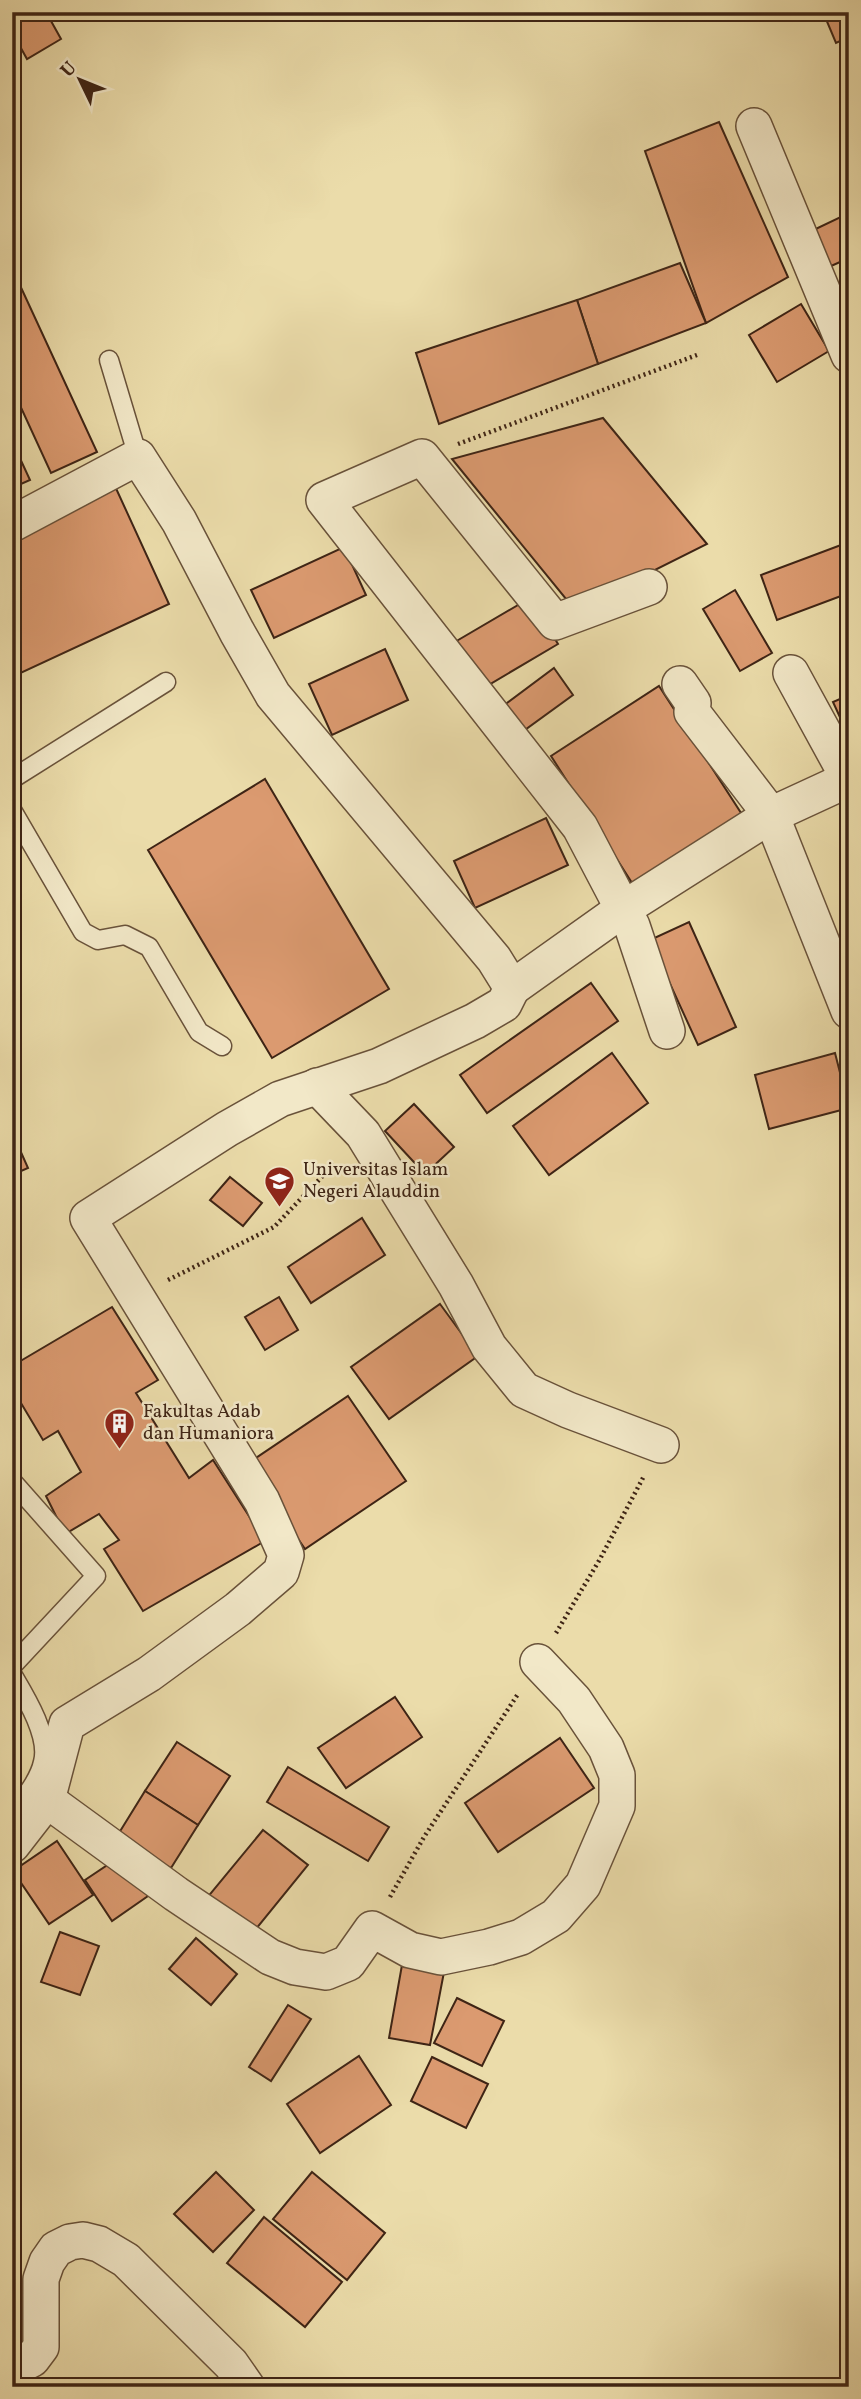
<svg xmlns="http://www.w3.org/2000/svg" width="861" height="2399" viewBox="0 0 861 2399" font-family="Vollkorn,serif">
<rect width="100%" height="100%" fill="#ebdcaa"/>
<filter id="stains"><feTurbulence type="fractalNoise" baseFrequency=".00286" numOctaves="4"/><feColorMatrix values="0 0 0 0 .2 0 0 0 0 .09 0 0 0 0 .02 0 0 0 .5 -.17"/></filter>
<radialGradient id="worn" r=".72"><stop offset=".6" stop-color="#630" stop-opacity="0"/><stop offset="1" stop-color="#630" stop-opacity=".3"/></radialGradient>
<g fill="#db9a70" stroke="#3e2415" stroke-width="2">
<path d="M12 12H46L61 39 27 59 12 32Z"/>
<path d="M823 12H849V37L836 43Z"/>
<path d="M719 122 788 277 706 323 645 151Z"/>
<path d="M849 213V258L820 271 803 235Z"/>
<path d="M680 263 706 323 598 364 577 300Z"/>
<path d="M12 268 97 452 51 473 12 388Z"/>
<path d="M577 300 598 364 439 424 416 353Z"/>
<path d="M801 304 829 351 777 382 749 335Z"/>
<path d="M603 418 707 544 575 610 452 459Z"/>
<path d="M12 441 30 480 12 488Z"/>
<path d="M114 484 169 604 12 677V540Z"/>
<path d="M849 542V593L777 620 761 575Z"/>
<path d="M344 547 366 595 274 638 251 590Z"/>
<path d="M735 590 772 653 740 671 703 609Z"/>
<path d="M530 598 558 644 475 693 448 646Z"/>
<path d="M385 649 408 700 332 735 309 684Z"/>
<path d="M554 668 573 695 522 732 503 706Z"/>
<path d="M659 686 743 816 634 886 551 756Z"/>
<path d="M849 695V737L833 702Z"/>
<path d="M265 779 389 989 272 1058 148 850Z"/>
<path d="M546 818 568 865 475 908 454 861Z"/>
<path d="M689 922 736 1027 698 1045 650 940Z"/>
<path d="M591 983 618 1021 487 1113 460 1075Z"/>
<path d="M612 1053 648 1103 549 1175 513 1126Z"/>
<path d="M835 1053 849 1108 769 1129 755 1075Z"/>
<path d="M414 1104 454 1147 425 1174 385 1131Z"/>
<path d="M12 1132 28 1168 12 1175Z"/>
<path d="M230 1177 262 1203 243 1226 210 1200Z"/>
<path d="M362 1218 385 1255 311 1303 288 1267Z"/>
<path d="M279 1297 298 1330 265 1350 245 1317Z"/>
<path d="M440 1304 478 1356 389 1419 351 1367Z"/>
<path d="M112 1307 158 1380 136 1393 189 1478 213 1460 265 1541 143 1611 104 1549 119 1540 99 1514 65 1534 46 1496 81 1472 58 1431 43 1440 12 1388V1366Z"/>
<path d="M348 1396 406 1481 305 1549 247 1464Z"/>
<path d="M395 1697 422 1737 346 1788 318 1748Z"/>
<path d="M560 1738 594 1788 498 1852 465 1803Z"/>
<path d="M177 1742 230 1776 198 1825 145 1791Z"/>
<path d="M288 1767 389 1827 368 1861 267 1802Z"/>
<path d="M145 1791 198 1825 171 1868 114 1841Z"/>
<path d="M263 1830 308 1865 251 1935 206 1899Z"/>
<path d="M57 1841 93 1895 49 1924 13 1871Z"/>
<path d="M121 1856 148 1896 112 1921 85 1880Z"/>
<path d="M60 1932 99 1946 80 1995 41 1982Z"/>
<path d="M196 1938 237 1974 211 2005 169 1969Z"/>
<path d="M402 1965 444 1972 430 2045 389 2038Z"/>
<path d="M457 1998 504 2021 482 2066 434 2043Z"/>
<path d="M288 2005 311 2019 271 2081 249 2067Z"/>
<path d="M359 2056 391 2105 320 2153 287 2104Z"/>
<path d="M432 2057 488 2084 466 2128 411 2101Z"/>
<path d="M216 2172 254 2210 213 2252 174 2214Z"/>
<path d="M312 2172 385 2233 347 2280 273 2219Z"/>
<path d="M264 2217 342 2282 305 2327 227 2263Z"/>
</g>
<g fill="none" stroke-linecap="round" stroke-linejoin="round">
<defs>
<g id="service">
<path d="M109 360 138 457"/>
<path d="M12 779 166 682"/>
<path d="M12 810 83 932 98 940 125 935 149 947 199 1032 222 1046"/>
<path d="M12 1481 96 1576 12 1666"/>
<path d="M12 1674C25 1696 50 1736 43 1762 39 1781 23 1799 12 1815"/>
</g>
<g id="minor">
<path d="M754 126 849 355"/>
<path d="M12 524 138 457 179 521 237 632 273 695 494 959 512 988 504 1004 475 1021 379 1066 280 1099 227 1129 88 1218 262 1501 286 1555 281 1572 238 1609 149 1674 67 1724 47 1800 12 1845"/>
<path d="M649 587 555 622 422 457 324 500 580 827 632 926 667 1031"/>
<path d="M791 673 849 779"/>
<path d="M680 684 693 703 692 712 771 815 849 1011"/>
<path d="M512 988 623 909 771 815 849 779"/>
<path d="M317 1086 363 1134 456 1285 489 1347 524 1390 568 1410 661 1445"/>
<path d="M47 1800 176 1894 270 1957 295 1967 326 1972 348 1963 372 1929 410 1950 441 1957 489 1947 521 1937 556 1916 583 1885 617 1806V1775L606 1748 574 1700 538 1662"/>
<path d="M12 2369 32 2359 41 2347V2279L47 2262 56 2249 70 2242 83 2240 99 2244 126 2260 231 2364 247 2387"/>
</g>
</defs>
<use href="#service" stroke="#69523a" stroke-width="21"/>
<use href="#minor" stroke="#69523a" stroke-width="38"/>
<g stroke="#3e2415" stroke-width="4.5" stroke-dasharray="2 3.5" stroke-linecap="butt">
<path d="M458 444 697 355"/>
<path d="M168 1280 274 1227 336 1162"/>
<path d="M556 1633 600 1559 644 1476"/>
<path d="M390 1897 424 1837 518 1694"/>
</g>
<use href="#service" stroke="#f2e8c8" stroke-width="18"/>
<use href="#minor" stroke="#f2e8c8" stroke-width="35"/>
</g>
<defs>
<symbol id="university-pin" viewBox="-11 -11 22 30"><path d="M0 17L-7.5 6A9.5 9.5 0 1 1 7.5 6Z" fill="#8f2418" stroke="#f2e8c8"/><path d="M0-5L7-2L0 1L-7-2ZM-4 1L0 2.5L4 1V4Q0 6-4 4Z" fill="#fff"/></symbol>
<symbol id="building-pin" viewBox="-11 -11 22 30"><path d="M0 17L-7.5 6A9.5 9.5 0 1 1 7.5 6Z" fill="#8f2418" stroke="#f2e8c8"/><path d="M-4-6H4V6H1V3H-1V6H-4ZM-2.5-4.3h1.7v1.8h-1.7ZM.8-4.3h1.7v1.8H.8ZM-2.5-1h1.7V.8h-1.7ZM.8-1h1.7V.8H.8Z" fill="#fff"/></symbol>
</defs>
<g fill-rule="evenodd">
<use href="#university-pin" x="262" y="1164" width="35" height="47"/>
<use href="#building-pin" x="102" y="1406" width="35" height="47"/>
</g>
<g text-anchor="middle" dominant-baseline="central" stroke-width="5" stroke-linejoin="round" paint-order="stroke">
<g font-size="19" fill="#3e2415" stroke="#f2e8c8" text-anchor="start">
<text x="303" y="1170">Universitas Islam<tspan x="303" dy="22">Negeri Alauddin</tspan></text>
<text x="143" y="1412">Fakultas Adab<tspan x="143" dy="22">dan Humaniora</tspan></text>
</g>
</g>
<rect width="861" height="2399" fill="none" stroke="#ebdcaa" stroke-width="42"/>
<rect x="14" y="14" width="833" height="2371" fill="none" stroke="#3e2415" stroke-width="3.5"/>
<rect x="21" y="21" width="819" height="2357" fill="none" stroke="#3e2415" stroke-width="2"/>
<g transform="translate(80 80) rotate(313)" stroke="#f2e8c8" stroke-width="5" paint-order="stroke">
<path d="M0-5L12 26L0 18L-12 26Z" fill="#3e2415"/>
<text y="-10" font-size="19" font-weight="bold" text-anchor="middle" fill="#3e2415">U</text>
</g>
<rect width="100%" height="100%" filter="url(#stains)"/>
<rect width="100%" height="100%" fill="url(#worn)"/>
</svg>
